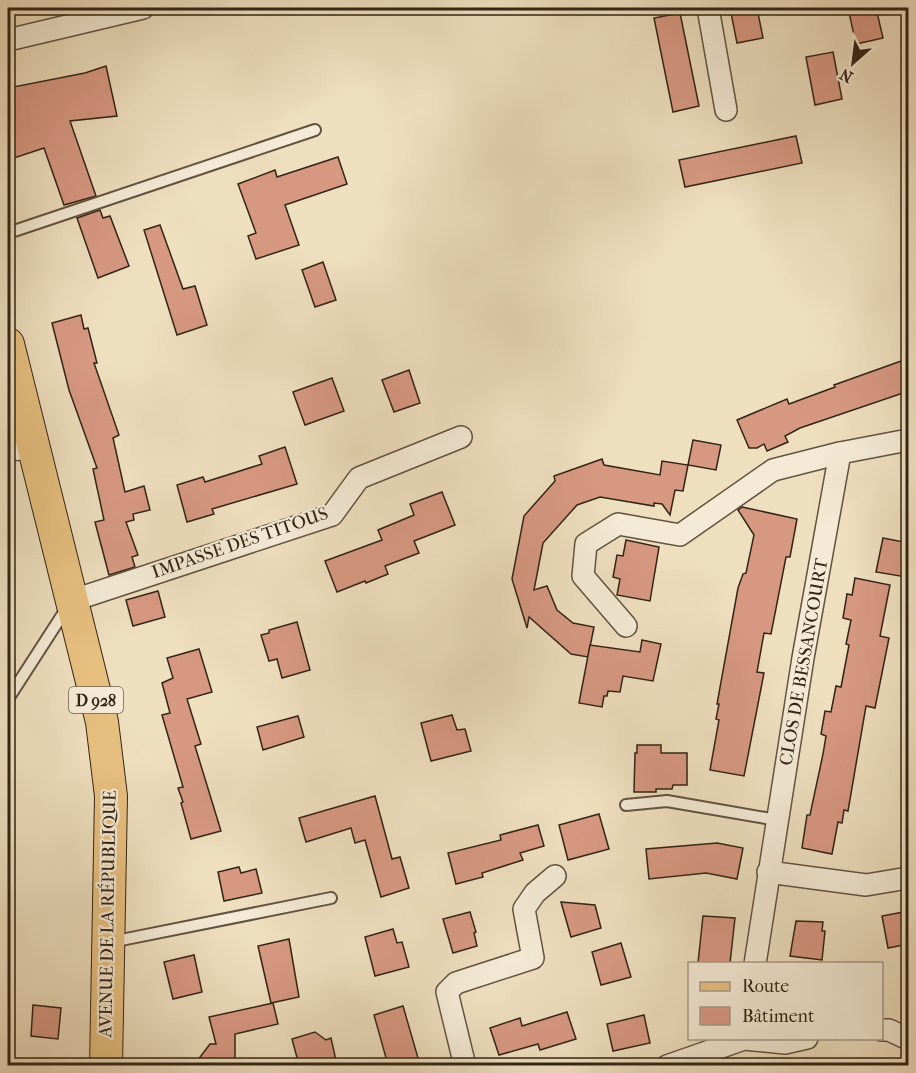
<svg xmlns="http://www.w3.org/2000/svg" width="916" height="1073" viewBox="0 0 916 1073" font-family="'IM FELL French Canon',serif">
<rect width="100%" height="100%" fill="#eedfbf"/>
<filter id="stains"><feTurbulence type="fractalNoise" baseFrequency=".00333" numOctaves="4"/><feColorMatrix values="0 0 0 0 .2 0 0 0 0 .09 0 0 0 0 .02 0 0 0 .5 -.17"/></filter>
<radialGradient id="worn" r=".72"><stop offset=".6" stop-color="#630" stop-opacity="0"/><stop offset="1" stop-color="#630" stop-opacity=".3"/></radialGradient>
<g fill="#d79882" stroke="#332415" stroke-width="1.5">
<path d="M730 8H757L763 38 737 43Z"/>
<path d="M848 8H876L883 38 856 44Z"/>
<path d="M680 13 699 106 673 112 654 18Z"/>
<path d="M833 52 842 99 815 105 806 57Z"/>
<path d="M106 66 117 116 70 121 96 196 64 205 44 148 8 160V88L85 73Z"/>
<path d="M796 136 802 163 685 187 679 160Z"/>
<path d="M338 157 347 184 285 205 299 245 256 259 248 236 256 233 238 184 275 170 277 177Z"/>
<path d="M100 210 103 218 110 216 129 266 98 278 77 218Z"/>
<path d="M160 225 183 289 195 286 207 325 177 335 144 230Z"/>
<path d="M323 262 336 300 315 307 302 270Z"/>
<path d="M81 315 84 329 88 328 97 363H94L119 435 113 438 125 492 144 486 150 510 133 514 134 520 126 522 138 555 132 557 135 567 109 575 95 522 104 520 93 469 97 468 69 390 52 323Z"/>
<path d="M904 360 909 372V391L800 428 785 436 788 442 767 451 764 444 757 448H749L737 420 787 399 789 404 835 387 834 385Z"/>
<path d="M409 370 420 403 394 412 382 380Z"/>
<path d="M332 378 344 411 305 425 293 392Z"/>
<path d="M693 440 721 445 716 470 688 465Z"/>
<path d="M285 447 297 484 212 509 214 514 187 522 177 485 203 477 205 482 262 464 259 456Z"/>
<path d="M602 459 604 465 660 475 662 461 688 465 683 491 675 490 670 515 662 504 654 503V506L600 497 577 505 543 543 534 590 547 586 557 610 573 623 594 627 588 657 571 654 529 617 527 628 512 579 524 516 555 481 554 476Z"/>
<path d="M442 492 455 525 414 541 419 553 385 566 388 574 366 583 365 581 337 592 325 561 382 540 378 530 414 515 410 504Z"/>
<path d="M742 507 797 519 790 557H786L771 634 764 633 757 672 764 673 744 776 710 770 719 720 716 719 719 704H717L738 588 743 574 746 573 754 535 738 510Z"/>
<path d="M883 538 909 543V563L906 577 876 572Z"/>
<path d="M626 540 659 547 650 601 617 595 620 579 613 577 617 555 623 556Z"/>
<path d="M855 578 890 585 880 636 889 638 875 708 866 706 848 811 844 810 842 823 838 822 832 854 802 848 807 815H810L823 754 826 736 821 734 825 711 831 712 836 686 841 687 849 645 846 644 851 620 843 618 847 594 852 595Z"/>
<path d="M158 591 165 617 133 626 126 600Z"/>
<path d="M297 622 310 670 282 678 277 659 269 661 261 635 269 633V630Z"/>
<path d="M642 640 661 644 653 681 623 676 620 692 608 691 607 696H604L602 707 579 703 590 645 640 652Z"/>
<path d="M199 649 212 692 187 699 201 744 195 746 221 831 191 839 181 803 183 802 178 788 183 787 162 715 170 713 162 683 173 678 167 658Z"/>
<path d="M452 715 457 730 465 729 471 751 431 761 421 723Z"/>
<path d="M298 716 304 737 263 750 257 727Z"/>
<path d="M637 745H661V753H687V785H673L672 789H656V792H634L635 753H637Z"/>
<path d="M375 796 392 859 400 857 409 888 381 897 365 840 355 843 351 828 306 842 299 818Z"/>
<path d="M599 814 609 849 568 860 559 825Z"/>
<path d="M538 825 544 846 520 853 523 860 482 873 483 877 456 884 448 853 501 840 500 835Z"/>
<path d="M717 843 743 848 737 879 706 873 649 879 646 849Z"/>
<path d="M239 867 241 873 256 869 262 893 224 901 218 872Z"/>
<path d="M561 902 595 905 601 928 571 937Z"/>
<path d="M909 911V944L888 948 882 916Z"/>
<path d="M470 912 476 932 474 933 477 946 453 953 443 919Z"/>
<path d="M703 916 735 918 730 963H698Z"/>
<path d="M796 921 823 922 822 931H825L822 960 790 956Z"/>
<path d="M393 929 397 943 402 942 409 967 375 976 365 937Z"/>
<path d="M289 939 299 997 271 1003 258 946Z"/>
<path d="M621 943 631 977 601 985 592 952Z"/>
<path d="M194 955 202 992 173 999 164 962Z"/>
<path d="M273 1003 278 1024 235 1034V1065H194L210 1044H216L209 1017Z"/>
<path d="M33 1005 61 1008 58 1039 31 1036Z"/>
<path d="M403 1006 420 1065H388L374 1015Z"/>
<path d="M567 1012 576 1039 540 1050 538 1044 499 1055 490 1028 520 1018 522 1026Z"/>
<path d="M644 1015 650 1043 613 1051 607 1024Z"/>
<path d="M315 1032 326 1040 331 1038 337 1065H299L292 1039Z"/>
</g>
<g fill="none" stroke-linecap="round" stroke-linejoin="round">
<defs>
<g id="lane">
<path d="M8 233 315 130"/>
<path d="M8 699 68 606"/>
<path d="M626 805 667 801 777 820"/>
<path d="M111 942 331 898"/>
</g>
<g id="street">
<path d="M708 8 726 110"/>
<path d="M8 40 143 8"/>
<path d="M8 450 34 448"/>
<path d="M71 601 332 515 359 478 461 437"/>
<path d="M626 626 583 576 586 544 618 524 680 535 773 470 840 453"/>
<path d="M768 872 866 885 908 878"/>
<path d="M755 964 803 658 840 453 908 440"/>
<path d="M882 1030H889L908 1039"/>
<path d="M465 1066 447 992 456 983 533 958 524 909 535 893 555 876"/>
<path d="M667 1066 744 1039 785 1043 807 1038"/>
</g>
<path id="primary" d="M8 344 102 722 111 796 106 1066"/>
</defs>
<use href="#lane" stroke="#625340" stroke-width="14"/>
<use href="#street" stroke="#625340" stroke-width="24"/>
<use href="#primary" stroke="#332415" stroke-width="34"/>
<use href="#lane" stroke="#f4ead5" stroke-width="10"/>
<use href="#street" stroke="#f4ead5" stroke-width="21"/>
<use href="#primary" stroke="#e7c080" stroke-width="32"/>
</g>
<g text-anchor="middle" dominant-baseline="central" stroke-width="4.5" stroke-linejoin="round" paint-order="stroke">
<rect fill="#f4ead5" stroke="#6d5f4f" stroke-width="1.5" x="69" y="687" width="54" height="26" rx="4.5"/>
<g font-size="16" font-weight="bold" fill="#332415">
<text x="96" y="700">D 928</text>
</g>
<g font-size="18" fill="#332415" stroke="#f4ead5">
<text transform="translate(240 543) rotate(-19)">IMPASSE DES TITOUS</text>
<text transform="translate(804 662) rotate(-80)">CLOS DE BESSANCOURT</text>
<text transform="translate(108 914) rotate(-89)">AVENUE DE LA RÉPUBLIQUE</text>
</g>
</g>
<rect width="916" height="1073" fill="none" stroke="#eedfbf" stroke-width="30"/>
<rect x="9" y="9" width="898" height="1055" fill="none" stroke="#332415" stroke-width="3"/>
<rect x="15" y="15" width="886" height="1043" fill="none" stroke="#332415" stroke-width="1.5"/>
<rect x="688" y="962" width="195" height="78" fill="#f4ead5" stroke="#a79b88" stroke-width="1.5"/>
<rect x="700" y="982" width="30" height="9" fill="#e7c080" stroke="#a79b88" stroke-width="1.5"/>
<text x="742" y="992" font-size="18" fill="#332415">Route</text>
<rect x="700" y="1007" width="30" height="18" fill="#d79882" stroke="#a79b88" stroke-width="1.5"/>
<text x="742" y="1022" font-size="18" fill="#332415">Bâtiment</text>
<g transform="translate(853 63) rotate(208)" stroke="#f4ead5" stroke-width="4.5" paint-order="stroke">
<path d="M0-4.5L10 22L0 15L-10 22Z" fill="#332415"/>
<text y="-9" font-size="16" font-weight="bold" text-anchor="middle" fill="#332415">N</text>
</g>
<rect width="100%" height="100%" filter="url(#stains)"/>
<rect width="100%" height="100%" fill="url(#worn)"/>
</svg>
